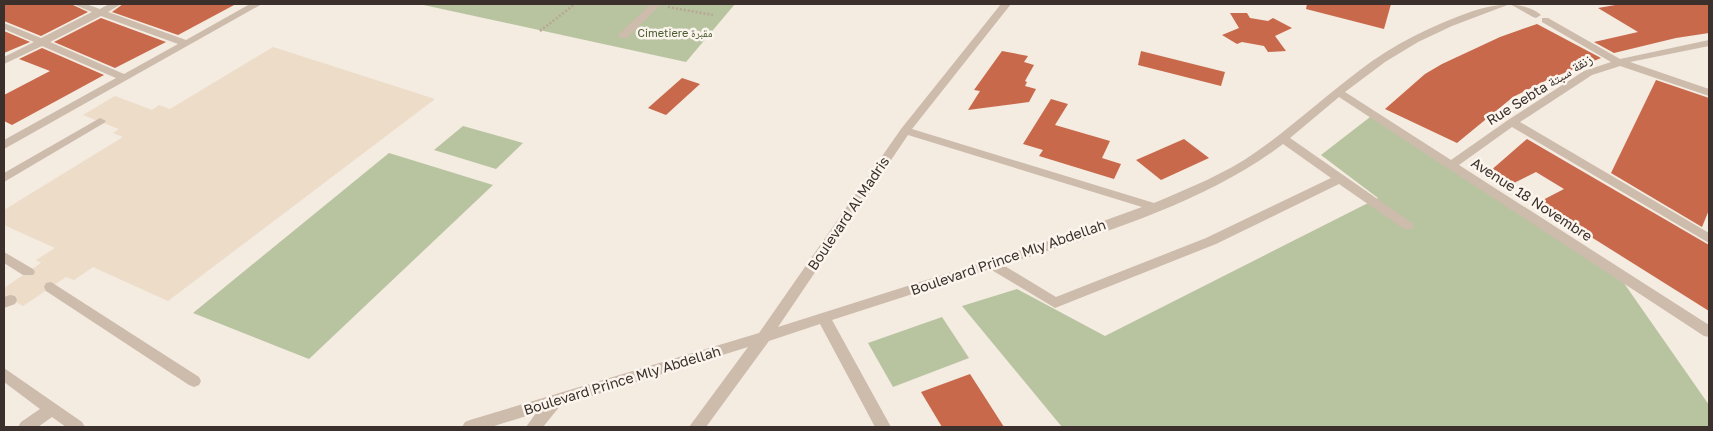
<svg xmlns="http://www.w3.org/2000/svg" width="1713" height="431" viewBox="0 0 1713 431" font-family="'Golos Text','Noto Naskh Arabic',sans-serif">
<rect width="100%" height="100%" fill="#f4ebe1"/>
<g fill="#b8c4a0">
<path d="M419 4H735L686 62Z"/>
<path d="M1374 114 1612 266 1709 405V427H1062L962 306 1017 289 1105 336 1378 198 1321 155Z"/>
<path d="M463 126 523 143 496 169 434 150Z"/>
<path d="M389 153 493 185 309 359 193 313Z"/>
<path d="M942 317 969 358 893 387 868 343Z"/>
</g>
<path fill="#ecdcc8" d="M273 47 435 99 168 301 93 267 74 280 66 277 23 306 4 296V288L41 263 36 260 55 248 4 225V210L123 137 113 133 119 129 83 115 115 96 152 110 159 105 170 109Z"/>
<g fill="#c8694b">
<path d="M4 4H71L88 12 41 36 4 21Z"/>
<path d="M123 4H236L178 35 112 12Z"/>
<path d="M1307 4H1391L1384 29 1306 9Z"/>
<path d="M1621 4H1709V33L1676 38 1614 53 1594 42 1638 32 1598 8Z"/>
<path d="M1230 13H1247L1250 18 1268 21 1273 18 1292 28 1275 36 1286 51 1268 52 1264 46 1242 42 1237 44 1222 35 1239 28Z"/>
<path d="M101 18 166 42 115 68 54 42Z"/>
<path d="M1537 24 1601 58 1547 80 1513 97 1457 143 1385 109 1425 74 1442 64 1500 37Z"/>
<path d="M4 31 30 42 4 53Z"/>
<path d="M42 48 104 75 12 125 4 121V95L50 71 19 59Z"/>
<path d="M1002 51 1028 56 1024 62 1034 65 1025 81 1027 82 1025 86 1036 89 1029 102 968 110 980 91 974 90Z"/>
<path d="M1141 51 1225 72 1221 86 1138 65Z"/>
<path d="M682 78 700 84 666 115 648 108Z"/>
<path d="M1656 80 1709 98V210L1702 227 1611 173Z"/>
<path d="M1051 99 1068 104 1055 125 1110 141 1102 158 1121 164 1114 179 1039 156 1043 150 1023 144Z"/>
<path d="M1184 139 1209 158 1161 180 1136 160Z"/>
<path d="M1527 139 1709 245V311L1537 203 1564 189 1536 172 1510 185 1489 172Z"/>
<path d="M970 374 1004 427H942L921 392Z"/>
</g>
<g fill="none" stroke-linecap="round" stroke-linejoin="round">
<g stroke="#b9a596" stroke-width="2.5" stroke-dasharray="2 2" stroke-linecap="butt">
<path d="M668 7 713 15"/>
<path d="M540 31 575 4"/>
</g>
<g fill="#cdbbac" fill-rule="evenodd">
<path d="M73 4H86L100 9 109 4H121L108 12 186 40 250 4H262L4 149V140L116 78 42 46 4 64V57L34 42 4 29V23L41 38 92 12ZM101 16 178 44 124 74 50 42Z"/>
<path d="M651 4H661L627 38H619V34Z"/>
<path d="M1001 4H1011L912 129 1154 203C1189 188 1225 174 1256 152 1292 127 1324 97 1360 70 1394 44 1433 25 1473 11 1495 4 1523 0 1541 15L1536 18 1533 17 1510 4 1452 26 1418 42 1385 62 1345 92 1451 160 1508 120 1584 71 1611 62 1542 22V18H1548L1620 59 1709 40V46L1630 62 1709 89V96L1620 66 1592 75 1520 122 1709 233V243L1512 127 1459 165 1709 325V337L1704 336 1339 97 1290 138 1412 223 1414 226 1412 229H1404L1339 184 1216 244 1055 308 990 269 832 320 891 427H875L820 324 769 341 706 427H689L748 347 560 406 543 427H526L536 413 491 427H462L465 422 470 420 759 333 901 129ZM908 135 1142 207 1040 244 778 327ZM1283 144 1331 178 1206 238 1056 297 1003 265C1097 235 1204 204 1283 144Z"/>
<path d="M100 118 106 121 104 123 4 182V173Z"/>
<path d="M4 252 33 269 35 272 33 275H23L4 263Z"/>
<path d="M51 282 199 377 201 381 199 385 194 387 189 385 46 291 44 287 46 283Z"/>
<path d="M10 295 15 296 17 300 15 304 4 308V297Z"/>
<path d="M4 368 82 422 85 427H66L52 417 38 427H18L21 422 40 409 4 382Z"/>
</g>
</g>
<g text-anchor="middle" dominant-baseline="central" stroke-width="5" stroke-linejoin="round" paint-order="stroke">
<g font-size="11" fill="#4a5a2e" stroke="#fbf5ee">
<text x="675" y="32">Cimetiere مقبرة</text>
</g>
<g font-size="14" fill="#3b302b" stroke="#fbf5ee">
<text transform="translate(1539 89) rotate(-32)">Rue Sebta زنقة سبتة</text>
<text transform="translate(1532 199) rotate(33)">Avenue 18 Novembre</text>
<text transform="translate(848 213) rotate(-56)">Boulevard Al Madris</text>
<text transform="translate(1008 257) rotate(-19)">Boulevard Prince Mly Abdellah</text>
<text transform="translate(622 380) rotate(-17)">Boulevard Prince Mly Abdellah</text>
</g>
</g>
<rect width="1713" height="431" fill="none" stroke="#3b302b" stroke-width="10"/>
</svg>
